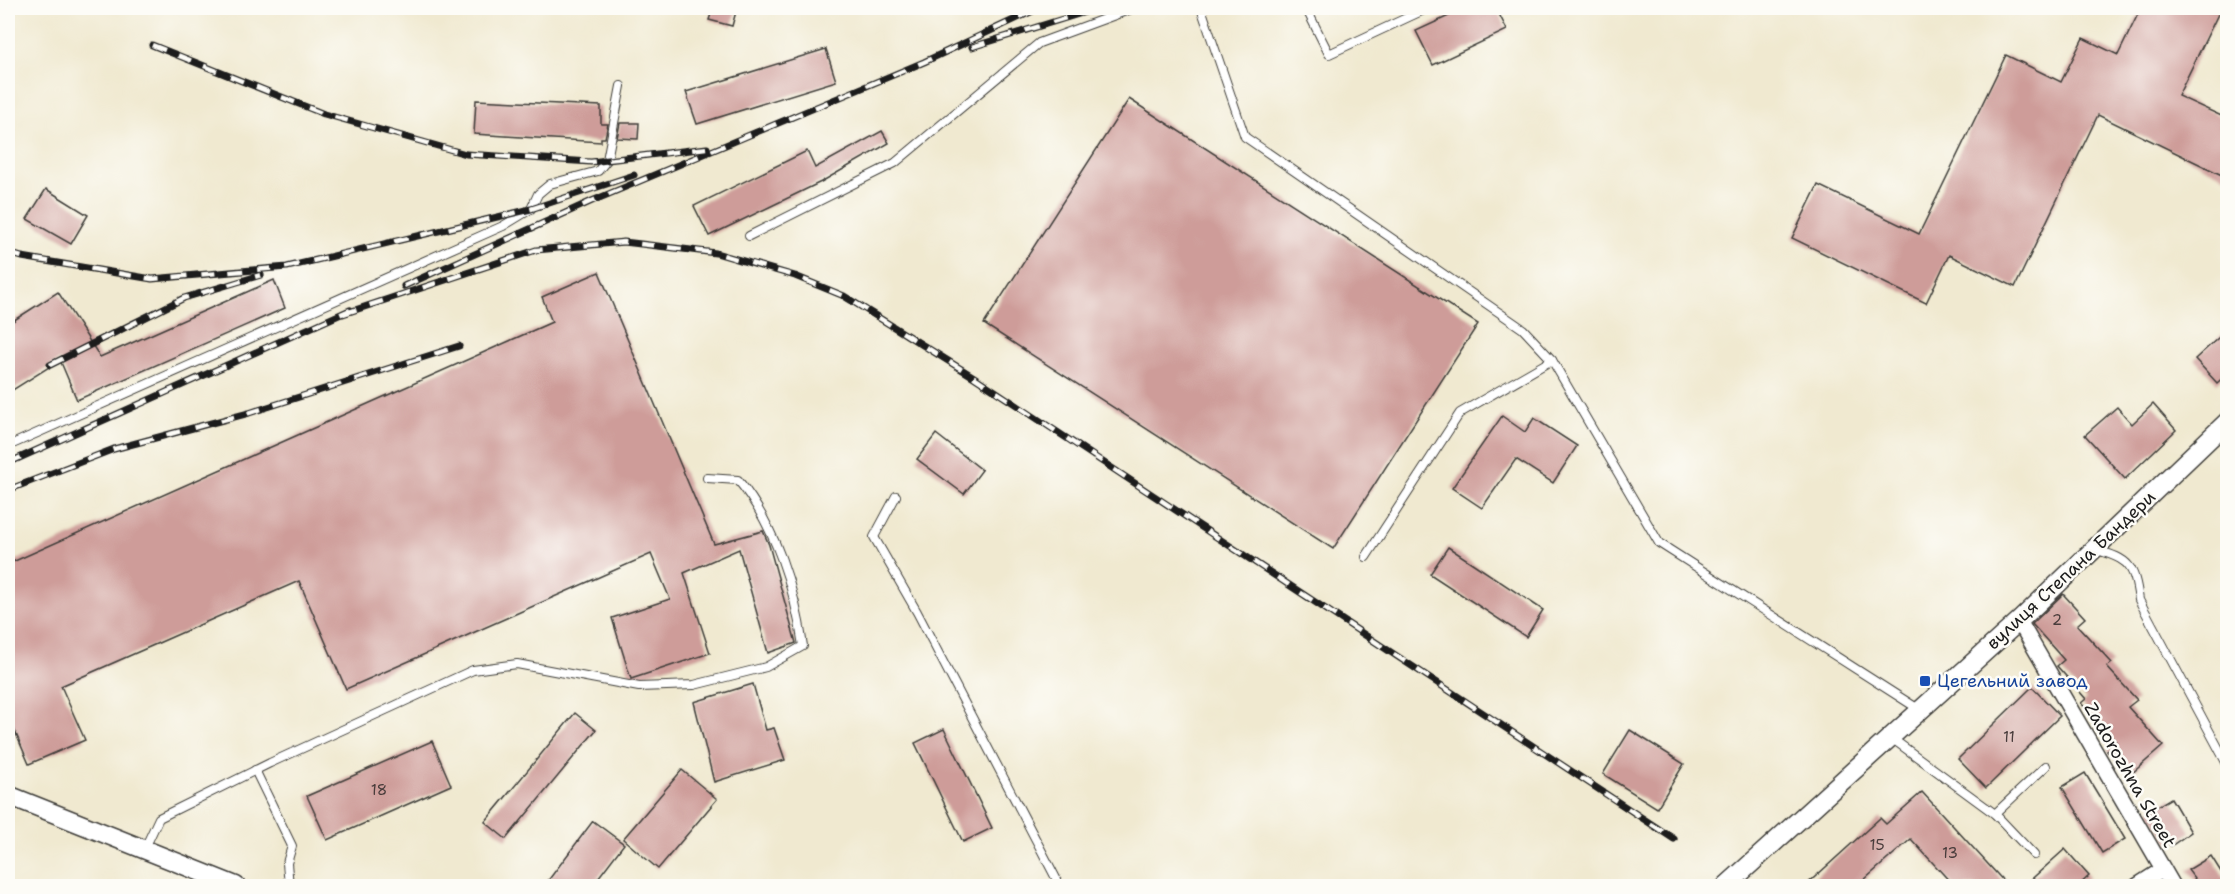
<svg xmlns="http://www.w3.org/2000/svg" width="2235" height="894" viewBox="0 0 2235 894" font-family="'Shantell Sans',sans-serif">
<rect width="100%" height="100%" fill="#fdfcf7"/>
<filter id="ink" filterUnits="userSpaceOnUse"><feTurbulence type="fractalNoise" baseFrequency=".0167" numOctaves="2"/><feDisplacementMap in="SourceGraphic" scale="12" xChannelSelector="R" yChannelSelector="G"/><feConvolveMatrix kernelMatrix="1 2 1 2 8 2 1 2 1" color-interpolation-filters="sRGB"/></filter>
<filter id="wash" filterUnits="userSpaceOnUse"><feTurbulence type="fractalNoise" baseFrequency=".008" numOctaves="4" result="noise"/><feDisplacementMap in="SourceGraphic" scale="24" xChannelSelector="R" yChannelSelector="G"/><feGaussianBlur stdDeviation="1.35" result="paint"/><feColorMatrix in="noise" values="0 0 0 0 0 0 0 0 0 0 0 0 0 0 0 0 0 1.4 0 .05"/><feComposite in="paint" operator="in"/></filter>
<g filter="url(#wash)">
<rect width="100%" height="100%" fill="#f0e9d0"/>
<g id="blocks">
<g fill="#ce9c99">
<path d="M713 8H737L732 26 709 20Z"/>
<path d="M1466 8H1496L1507 30 1433 65 1416 31Z"/>
<path d="M2141 8H2221L2178 96 2228 119V178L2098 115 2015 287 1949 255 1926 303 1792 238 1818 185 1919 234 2006 55 2061 82 2083 38 2118 55Z"/>
<path d="M826 49 836 81 697 124 686 92Z"/>
<path d="M1129 99 1478 324 1333 549 984 324Z"/>
<path d="M476 100 601 106V124H608L605 138H601V142L474 134Z"/>
<path d="M620 123H639L638 139 617 138Z"/>
<path d="M882 131 889 143 821 182 709 236 694 206 807 151 815 168Z"/>
<path d="M46 189 88 215 71 244 27 219Z"/>
<path d="M599 272 714 544 763 531 769 545 796 643 768 653 739 549 684 573 710 653 631 679 612 618 670 599 651 554 346 689 299 581 61 686 85 740 29 764 8 715V564L552 322 542 297Z"/>
<path d="M274 280 285 308 77 400 60 360 8 393V324L58 292 100 357Z"/>
<path d="M2228 329V373L2217 383 2195 359Z"/>
<path d="M2153 404 2176 430 2125 479 2085 435 2117 407 2132 424Z"/>
<path d="M1502 416 1525 432 1534 418 1577 446 1553 483 1516 459 1482 508 1452 488Z"/>
<path d="M936 434 982 470 964 494 917 459Z"/>
<path d="M1448 547 1543 610 1526 637 1430 574Z"/>
<path d="M2063 594 2085 618 2077 625 2112 663 2107 667 2137 700 2128 707 2163 746 2130 775 2107 750 2116 742 2081 703 2086 699 2057 666 2064 660 2032 624Z"/>
<path d="M753 684 766 730 774 728 785 760 714 782 694 702Z"/>
<path d="M2032 687 2060 716 1986 788 1958 759Z"/>
<path d="M575 713 596 730 506 839 485 822Z"/>
<path d="M944 729 992 828 963 842 915 743Z"/>
<path d="M1630 730 1684 764 1657 808 1603 774Z"/>
<path d="M432 741 451 785 327 840 307 796Z"/>
<path d="M682 770 717 799 658 869 623 839Z"/>
<path d="M2085 773 2125 839 2102 853 2062 787Z"/>
<path d="M1922 792 2008 886H1954L1911 839 1857 886H1805L1880 818 1886 824Z"/>
<path d="M2171 798 2191 832 2171 846 2148 812Z"/>
<path d="M593 821 624 844 592 886H544Z"/>
<path d="M2065 849 2089 876 2078 886H2024Z"/>
<path d="M2211 856 2228 883V886H2200L2188 870Z"/>
</g>
</g>
</g>
<g filter="url(#ink)">
<use href="#blocks" fill-opacity="0" stroke="#3c3b37" stroke-width="1.5"/>
<g fill="none" stroke-linecap="round" stroke-linejoin="round">
<defs>
<g id="service">
<path d="M1201 8 1245 137 1523 329 1552 360 1659 543 1920 710"/>
<path d="M1306 8 1329 54 1428 8"/>
<path d="M749 236 895 163 1039 43 1134 8"/>
<path d="M8 446 503 226 531 209 538 194 550 184 598 171 607 160 621 86"/>
<path d="M896 496 874 537 917 612 1060 886"/>
<path d="M2096 550C2130 559 2134 566 2139 600L2228 766"/>
<path d="M1366 557 1460 413 1552 360"/>
<path d="M1890 737 1995 814 2034 855"/>
<path d="M255 770 292 846 287 863 289 886"/>
<path d="M1995 814 2046 766"/>
<path d="M144 850 159 818 270 763 473 670 517 664 639 687 694 685 766 667 803 646C795 589 775 525 738 480L707 478"/>
</g>
<g id="minor">
<path d="M2019 621 2173 886"/>
<path d="M2137 886 2162 870"/>
</g>
<g id="tertiary">
<path d="M8 795 236 886"/>
<path d="M1726 886 2019 621 2228 421"/>
</g>
</defs>
<use href="#service" stroke="#3c3b37" stroke-width="10"/>
<use href="#minor" stroke="#3c3b37" stroke-width="18"/>
<use href="#tertiary" stroke="#3c3b37" stroke-width="21"/>
<use href="#service" stroke="#fff" stroke-width="8"/>
<use href="#minor" stroke="#fff" stroke-width="15"/>
<use href="#tertiary" stroke="#fff" stroke-width="18"/>
<defs>
<g id="rail">
<path d="M152 45 324 114 466 154 591 162 707 148"/>
<path d="M972 47 1098 8"/>
<path d="M8 253 22 257 152 279 287 267 531 209 634 175"/>
<path d="M404 286 592 201 924 62 1039 8"/>
<path d="M343 314 536 250 624 242 716 253 795 276 844 296 974 377 1674 839"/>
<path d="M50 365 184 298 261 275"/>
<path d="M8 463 350 310"/>
<path d="M8 490 114 449 249 413 459 346"/>
</g>
</defs>
<use href="#rail" stroke="#1c1c1c" stroke-width="7"/>
<use href="#rail" stroke="#fdfcf7" stroke-width="4.5" stroke-dasharray="14" stroke-linecap="butt"/>
</g>
</g>
<rect fill="#1a4fb4" stroke="#fdfcf7" stroke-width="2" x="1919" y="675" width="12" height="12" rx="3"/>
<g text-anchor="middle" dominant-baseline="central" stroke-width="5" stroke-linejoin="round" paint-order="stroke">
<g font-size="15" fill="#483c3b">
<text x="2057" y="620">2</text>
<text x="2009" y="737">11</text>
<text x="379" y="790">18</text>
<text x="1877" y="845">15</text>
<text x="1950" y="853">13</text>
</g>
<g font-size="18" fill="#1c1c1c" stroke="#fdfcf7">
<text transform="translate(2071 570) rotate(-43)">вулиця Степана Бандери</text>
<text transform="translate(2130 775) rotate(60)">Zadorozhna Street</text>
</g>
<g font-size="18" fill="#164399" stroke="#fdfcf7" text-anchor="start">
<text x="1937" y="681">Цегельний завод</text>
</g>
</g>
<rect width="2235" height="894" fill="none" stroke="#fdfcf7" stroke-width="30"/>
</svg>
